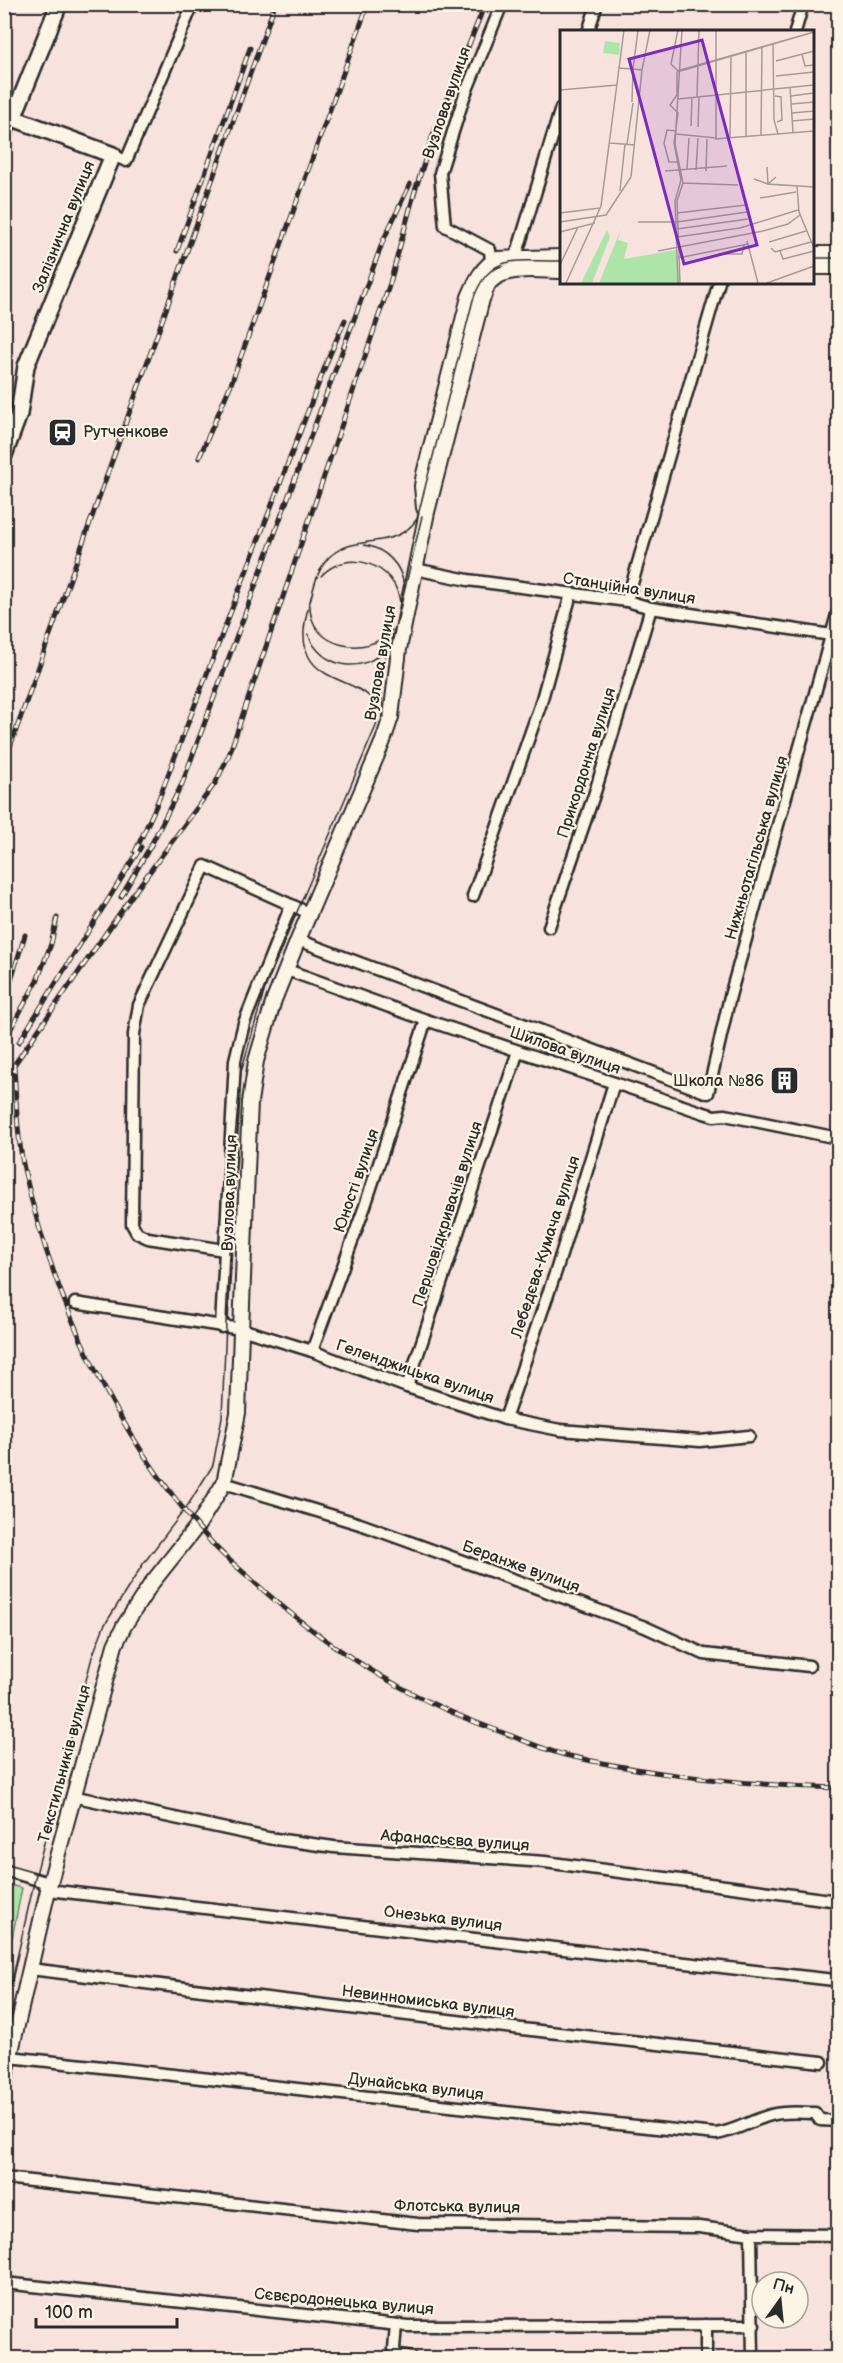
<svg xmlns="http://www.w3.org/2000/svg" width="843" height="2363" viewBox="0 0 843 2363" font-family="'Balsamiq Sans',sans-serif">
<rect width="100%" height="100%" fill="#f8e2de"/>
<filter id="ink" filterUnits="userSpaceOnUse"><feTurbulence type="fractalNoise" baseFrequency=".0167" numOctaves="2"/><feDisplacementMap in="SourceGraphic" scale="12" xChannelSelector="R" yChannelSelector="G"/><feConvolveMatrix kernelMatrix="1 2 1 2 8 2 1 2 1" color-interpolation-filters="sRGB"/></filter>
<g filter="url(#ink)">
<path fill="#ade5a9" stroke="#6c886a" stroke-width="1.5" d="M5 1884 22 1888 5 1974 4 1884Z"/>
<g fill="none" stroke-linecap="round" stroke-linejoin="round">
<defs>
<g id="minor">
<path d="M588 32 597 4"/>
<path d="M795 32 803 4"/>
<path d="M4 115 13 118 4 139"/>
<path d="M113 155 126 161 193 4"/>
<path d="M514 263 561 108"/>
<path d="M488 268 491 262 490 250 445 226 440 173 464 97 502 4"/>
<path d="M415 569 468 580 627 601 651 608 838 636"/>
<path d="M627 601 719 282"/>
<path d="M473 896 540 706 571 594"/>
<path d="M549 927 595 792 651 608"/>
<path d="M298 940 708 1093 730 996 838 611"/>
<path d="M287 970 426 1020 704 1113 714 1116 725 1115 838 1138"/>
<path d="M224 1250 148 1238 137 1233 132 1224 134 1034 139 1005 205 866 309 913"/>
<path d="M75 1303 241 1329 312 1351 407 1387 505 1419 560 1430 700 1441 749 1436"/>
<path d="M221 1327 235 1060 244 1023 291 905"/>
<path d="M312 1351 365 1206 426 1020"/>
<path d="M407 1387 518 1051"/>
<path d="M505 1419 556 1271 614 1083"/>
<path d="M224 1483 360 1524 645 1627 704 1654 809 1666"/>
<path d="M72 1796 268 1838 334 1847 545 1862 838 1901"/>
<path d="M4 1870 42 1881 48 1890 834 1980"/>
<path d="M30 1969 522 2029 822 2062"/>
<path d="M10 2057C245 2082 480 2111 716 2134 736 2131 752 2120 771 2115 785 2111 800 2113 815 2113L820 2120 838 2121"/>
<path d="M4 2178 418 2224 699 2227 751 2234 838 2235"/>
<path d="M751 2234 753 2358"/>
<path d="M4 2283 408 2326 754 2325"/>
<path d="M396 2325 394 2349 396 2355 412 2358"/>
<path d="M706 2358V2325"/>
</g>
<g id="tertiary">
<path d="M812 254H838"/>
<path d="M812 267H838"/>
<path d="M424 508 422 486 424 474 469 297C475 283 482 266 497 259L561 257"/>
<path d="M4 2082 48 1890 115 1645 124 1626 151 1584 198 1525 224 1483 238 1413 247 1170 250 1102 256 1061 274 1000 298 940 383 741 391 717 399 649 427 512 482 299C485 294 486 286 490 282 506 265 541 271 561 271"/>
</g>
<path id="secondary" d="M4 455 19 414 26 366 113 155 13 118 59 4"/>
</defs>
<use href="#minor" stroke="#2b2b2b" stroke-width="15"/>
<use href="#tertiary" stroke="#2b2b2b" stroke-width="18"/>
<use href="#secondary" stroke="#2b2b2b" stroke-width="20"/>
<use href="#minor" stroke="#fcf5e5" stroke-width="10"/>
<use href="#tertiary" stroke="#fcf5e5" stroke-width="14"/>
<use href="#secondary" stroke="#fcf5e5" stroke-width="15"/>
<g stroke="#2b2b2b" stroke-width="1.5">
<path d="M812 258H838"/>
<path d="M364 545C385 548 402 565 404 587"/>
<path d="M321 576C348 547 395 564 400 602"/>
<path d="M310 605C309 648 367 659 392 630"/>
<path d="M308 634C321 669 364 676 387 647"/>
<path d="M384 717 380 678 381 669 398 618 422 516"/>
<path d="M4 2016 35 1878 92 1657 104 1626 143 1564 188 1505 213 1465 222 1417 233 1159 241 1072 266 985 376 726C390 663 279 704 309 605 313 591 316 574 325 562 349 530 393 554 417 519L473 300C490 251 518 262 561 261"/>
<path d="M4 2051 15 2005"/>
</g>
<defs>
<g id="rail">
<path d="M485 4 432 138 414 194 390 283 229 755 216 782 131 897 14 1065C16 1099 17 1135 24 1169 55 1306 117 1437 212 1543 224 1557 239 1568 252 1580 324 1646 404 1697 496 1730 518 1738 542 1749 565 1755 655 1776 747 1785 838 1788"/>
<path d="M177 251 250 48"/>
<path d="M199 458 231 384 368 4"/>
<path d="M4 764 275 4"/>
<path d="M135 852 156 806 328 359 345 320"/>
<path d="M121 897 150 847 182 784 383 241 410 184"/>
<path d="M4 1002 25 935"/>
<path d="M4 1041 37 981 51 944 57 918"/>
<path d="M19 1042 141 847"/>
</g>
</defs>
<use href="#rail" stroke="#2b2b2b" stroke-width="5"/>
<use href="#rail" stroke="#fcf5e5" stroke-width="3" stroke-dasharray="9" stroke-linecap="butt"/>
</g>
</g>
<defs>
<symbol id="station-square" viewBox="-11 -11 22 22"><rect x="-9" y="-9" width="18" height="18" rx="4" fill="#2b2b2b" stroke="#fcf5e5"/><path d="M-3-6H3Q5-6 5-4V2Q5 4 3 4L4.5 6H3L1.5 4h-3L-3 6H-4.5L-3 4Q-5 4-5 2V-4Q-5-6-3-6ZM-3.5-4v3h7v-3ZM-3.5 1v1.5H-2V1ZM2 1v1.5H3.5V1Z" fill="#fff"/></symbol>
<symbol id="building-square" viewBox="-11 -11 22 22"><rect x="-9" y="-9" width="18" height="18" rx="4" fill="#2b2b2b" stroke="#fcf5e5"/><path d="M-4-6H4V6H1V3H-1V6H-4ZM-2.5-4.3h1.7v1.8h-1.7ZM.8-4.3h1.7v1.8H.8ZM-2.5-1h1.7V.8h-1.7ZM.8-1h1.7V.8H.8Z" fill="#fff"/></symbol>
</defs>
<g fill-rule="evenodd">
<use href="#station-square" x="46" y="416" width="33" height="33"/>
<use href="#building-square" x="768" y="1064" width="33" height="33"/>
</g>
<g text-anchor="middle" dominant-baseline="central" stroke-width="4.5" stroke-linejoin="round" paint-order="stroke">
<g font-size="16" fill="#2b2b2b" stroke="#fcf5e5">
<text transform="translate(447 103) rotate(-71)">Вузлова вулиця</text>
<text transform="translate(64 227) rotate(-68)">Залізнична вулиця</text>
<text transform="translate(629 589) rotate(9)">Станційна вулиця</text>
<text transform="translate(381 663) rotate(-80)">Вузлова вулиця</text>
<text transform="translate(587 763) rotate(-72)">Прикордонна вулиця</text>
<text transform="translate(757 848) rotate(-74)">Нижньотагільська вулиця</text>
<text transform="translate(565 1051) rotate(19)">Шилова вулиця</text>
<text transform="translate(357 1181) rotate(-71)">Юності вулиця</text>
<text transform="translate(230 1193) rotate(-88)">Вузлова вулиця</text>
<text transform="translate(448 1214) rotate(-72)">Першовідкривачів вулиця</text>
<text transform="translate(546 1247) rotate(-72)">Лебедєва-Кумача вулиця</text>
<text transform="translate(415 1372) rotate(19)">Геленджицька вулиця</text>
<text transform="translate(521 1567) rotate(20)">Беранже вулиця</text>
<text transform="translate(65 1764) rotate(-75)">Текстильників вулиця</text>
<text transform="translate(455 1841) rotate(4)">Афанасьєва вулиця</text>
<text transform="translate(443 1919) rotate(7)">Онезька вулиця</text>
<text transform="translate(428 2002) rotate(7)">Невинномиська вулиця</text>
<text transform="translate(416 2087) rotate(7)">Дунайська вулиця</text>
<text transform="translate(457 2207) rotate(1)">Флотська вулиця</text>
<text transform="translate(344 2302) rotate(5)">Сєвєродонецька вулиця</text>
</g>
<g font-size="16" fill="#2b2b2b" stroke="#fcf5e5" text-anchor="start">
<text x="83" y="432">Рутченкове</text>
<text x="764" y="1081" text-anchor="end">Школа №86</text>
</g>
</g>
<g transform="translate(560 30)">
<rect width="254" height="254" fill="#f8e2de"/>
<path d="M45 11 60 13 59 25 43 23ZM61 199 58 210 68 213 64 229 116 220 120 253H39ZM47 200 50 207 32 253H21Z" fill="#ade5a9"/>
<path fill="none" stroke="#a69996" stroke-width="1.5" d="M213 13 214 90 218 104M186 21V107M242 24 245 36 254 35M216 31 254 21M58 38 73 39 72 72M82 40 90 0M117 40 111 34 118 0M117 41 254 2M216 46 254 42M230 57 233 102M0 60 57 55M215 66 221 67 222 90 217 92M231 66 254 63M137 67 139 0M118 69 254 55M232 74 254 72M232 83 254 81M232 91 254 89M131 96 132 68M138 97 139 67M117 101 107 100 104 113 109 132H117M116 104 156 108V0M201 105 202 16M170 108 171 27M155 109 254 101M50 113 75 115M67 114 73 73M127 139 129 108M136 140 138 108M105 141 167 136M146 141 147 109M216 147 208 154 254 157M194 149 208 154 207 137M123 153 178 155M237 156 239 182 254 218M60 161 65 114M200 168 236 162M0 183 40 178M117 183 186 175M0 192 46 185 71 147 82 40 73 39 78 0M78 192H117L187 182M117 199 188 189M0 202 35 193M117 207 180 198 238 180M187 211 198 253M209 212 246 201M211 218 215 222 251 212M98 221 203 201 228 194 240 185M220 221 223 229 254 221M158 224H182L184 215M118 228 188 214M0 235 18 197M6 253 41 176 64 0M118 253 115 171 121 150 114 113 118 83 110 75 117 65V42L254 2M120 253 117 171 123 153 115 114 122 0M207 253 254 236"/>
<path fill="#7b2cbf" fill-opacity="0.15" stroke="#7b2cbf" stroke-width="3" d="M142 10 197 215 124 234 69 29Z"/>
<rect width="254" height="254" fill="none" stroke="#2b2b2b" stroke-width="3"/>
</g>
<rect width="843" height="2363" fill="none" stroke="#fcf5e5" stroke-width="24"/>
<rect x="12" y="12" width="819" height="2339" fill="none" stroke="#2b2b2b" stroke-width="2" filter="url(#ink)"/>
<g transform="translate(780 2300) rotate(15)"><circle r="28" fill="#fcf5e5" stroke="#a8a49b" stroke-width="1.5"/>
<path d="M0-4.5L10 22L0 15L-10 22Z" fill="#2b2b2b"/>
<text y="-9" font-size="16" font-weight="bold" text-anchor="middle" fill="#2b2b2b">Пн</text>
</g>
<path d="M36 2318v9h141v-9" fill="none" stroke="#2b2b2b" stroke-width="3"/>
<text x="45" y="2318" font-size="18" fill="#2b2b2b" stroke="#fcf5e5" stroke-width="4.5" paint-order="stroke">100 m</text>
</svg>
